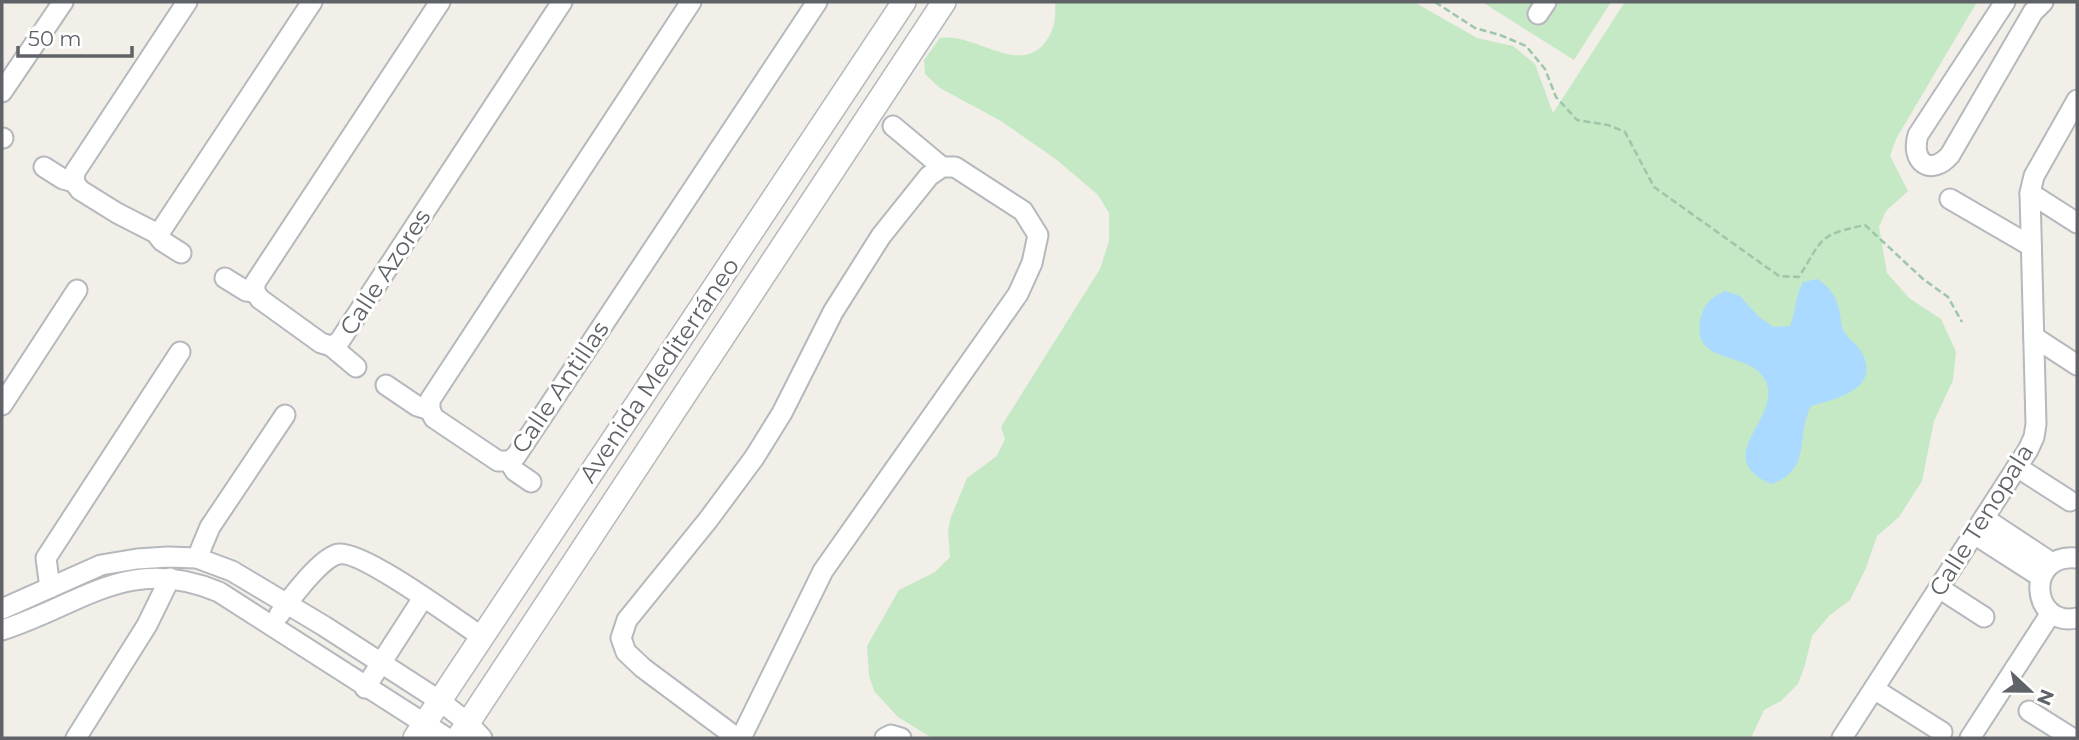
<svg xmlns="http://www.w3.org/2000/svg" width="2079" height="740" viewBox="0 0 2079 740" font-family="Montserrat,sans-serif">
<rect width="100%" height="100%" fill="#f1efe8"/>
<g fill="#c5e8c5">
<path d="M1055 2H1414L1477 38 1513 46 1535 64 1553 113 1625 2H1977L1896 139 1890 156 1908 191 1886 211 1879 227 1887 273 1909 298 1941 319 1956 352 1953 380 1934 421 1922 481 1899 517 1877 536 1866 568 1850 600 1830 615 1812 636 1805 665 1798 684 1781 701 1764 710 1751 738H932L898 717 874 691 869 675 867 646 899 590 935 572 950 557 948 531 951 517 967 478 997 456 1005 439 1001 427 1100 269 1109 241V213L1098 195 1057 160 1001 121 940 88 925 74 924 60 940 38C976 32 1023 80 1048 38 1055 27 1056 15 1055 2Z"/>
<path d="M1482 2H1611L1574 60Z"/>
</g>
<path fill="#aadaff" d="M1818 279C1831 289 1837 297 1840 314 1841 318 1841 325 1843 330 1848 339 1859 345 1863 355 1880 389 1834 400 1811 406 1795 436 1813 470 1771 484 1708 456 1785 417 1765 380 1749 350 1693 366 1700 322 1703 305 1710 298 1725 291L1740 296 1758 316 1773 327 1790 326C1796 311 1795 297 1803 282Z"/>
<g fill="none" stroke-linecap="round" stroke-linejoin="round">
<defs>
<g id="minor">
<path d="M440 2 255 283V292L260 299 321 343 331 346 339 342 562 2"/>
<path d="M691 2 430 400V410L434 418 498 461H509L516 456 817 2"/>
<path d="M2005 2 1918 135C1910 162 1931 177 1950 155L2033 12 2043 2"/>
<path d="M1538 14 1546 2"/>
<path d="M2 92 63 2"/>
<path d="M893 126 942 167"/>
<path d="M2 138H3"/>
<path d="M44 167 63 179 74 182 80 190 117 213 156 233 162 241 181 253"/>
<path d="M74 182 75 172 187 2"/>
<path d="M2030 193 2077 223"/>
<path d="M1950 199 2031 246"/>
<path d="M156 233 162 229 312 2"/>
<path d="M225 278 246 291 255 292"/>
<path d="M2034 337 2077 365"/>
<path d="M331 346 356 367"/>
<path d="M386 385 417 406 430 410"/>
<path d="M2 405 77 290"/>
<path d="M509 461 515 471 531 482"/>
<path d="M2017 467 2070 501"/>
<path d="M1984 518 2052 563"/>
<path d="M1974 534 2041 577"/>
<path d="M197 558 210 527 285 415"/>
<path d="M2077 558C2024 553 2031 628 2077 618"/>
<path d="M50 588 46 558 180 352"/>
<path d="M1939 588 1984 617"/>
<path d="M2 609 101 565 137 559 168 557 197 558 232 571 324 626 440 701 468 723 482 738"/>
<path d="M279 615C289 600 322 556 339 554 362 550 458 621 482 637"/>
<path d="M2 630C83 604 128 554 219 592L447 738"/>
<path d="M365 688 423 598"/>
<path d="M1874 689 1942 732"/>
<path d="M2029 711 2072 738"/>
<path d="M76 738 147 625 170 578"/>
<path d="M737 738 643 668 626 652 621 638 627 620 708 520 754 458 782 413 833 312 881 236 929 176 942 167H955L1023 211 1038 235 1032 263 1018 294 823 571 741 738"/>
<path d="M885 738 891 735 901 738"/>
<path d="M1842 738 2028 450 2034 437 2036 424 2030 193 2034 176 2077 100"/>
<path d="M1970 738 2051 613"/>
</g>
<g id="tertiary">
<path d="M415 738 904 2"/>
<path d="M458 738 944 2"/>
</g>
</defs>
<use href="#minor" stroke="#b5b8bc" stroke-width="23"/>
<use href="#tertiary" stroke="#b5b8bc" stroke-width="26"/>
<path stroke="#9cc7a9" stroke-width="2.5" stroke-dasharray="7 3.5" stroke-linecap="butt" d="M1435 2 1475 28 1500 35 1526 46 1545 69 1556 97 1577 120 1608 125 1625 132 1654 187 1779 276 1799 277C1823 238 1818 235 1865 225L1923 279 1948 297 1962 322"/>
<use href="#minor" stroke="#fff" stroke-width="19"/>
<use href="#tertiary" stroke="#fff" stroke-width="23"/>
</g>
<g text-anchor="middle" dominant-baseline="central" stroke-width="6" stroke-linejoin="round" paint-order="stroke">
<g font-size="24" fill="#5f6368" stroke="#fff">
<text transform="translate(385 272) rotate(-57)">Calle Azores</text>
<text transform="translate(659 370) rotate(-56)">Avenida Mediterráneo</text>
<text transform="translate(560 387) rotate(-56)">Calle Antillas</text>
<text transform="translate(1981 520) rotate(-58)">Calle Tenopala</text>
</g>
</g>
<rect width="2079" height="740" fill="none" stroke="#5f6368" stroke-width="7"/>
<g transform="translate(2030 691) rotate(112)" stroke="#ffffff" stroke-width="5" paint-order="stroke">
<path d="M0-5L12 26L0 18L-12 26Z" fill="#5f6368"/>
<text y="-10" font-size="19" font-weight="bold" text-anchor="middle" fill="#5f6368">N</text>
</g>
<path d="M18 46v10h114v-10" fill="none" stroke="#5f6368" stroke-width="3.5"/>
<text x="28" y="46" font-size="21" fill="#5f6368" stroke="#ffffff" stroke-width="5" paint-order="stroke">50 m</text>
</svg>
